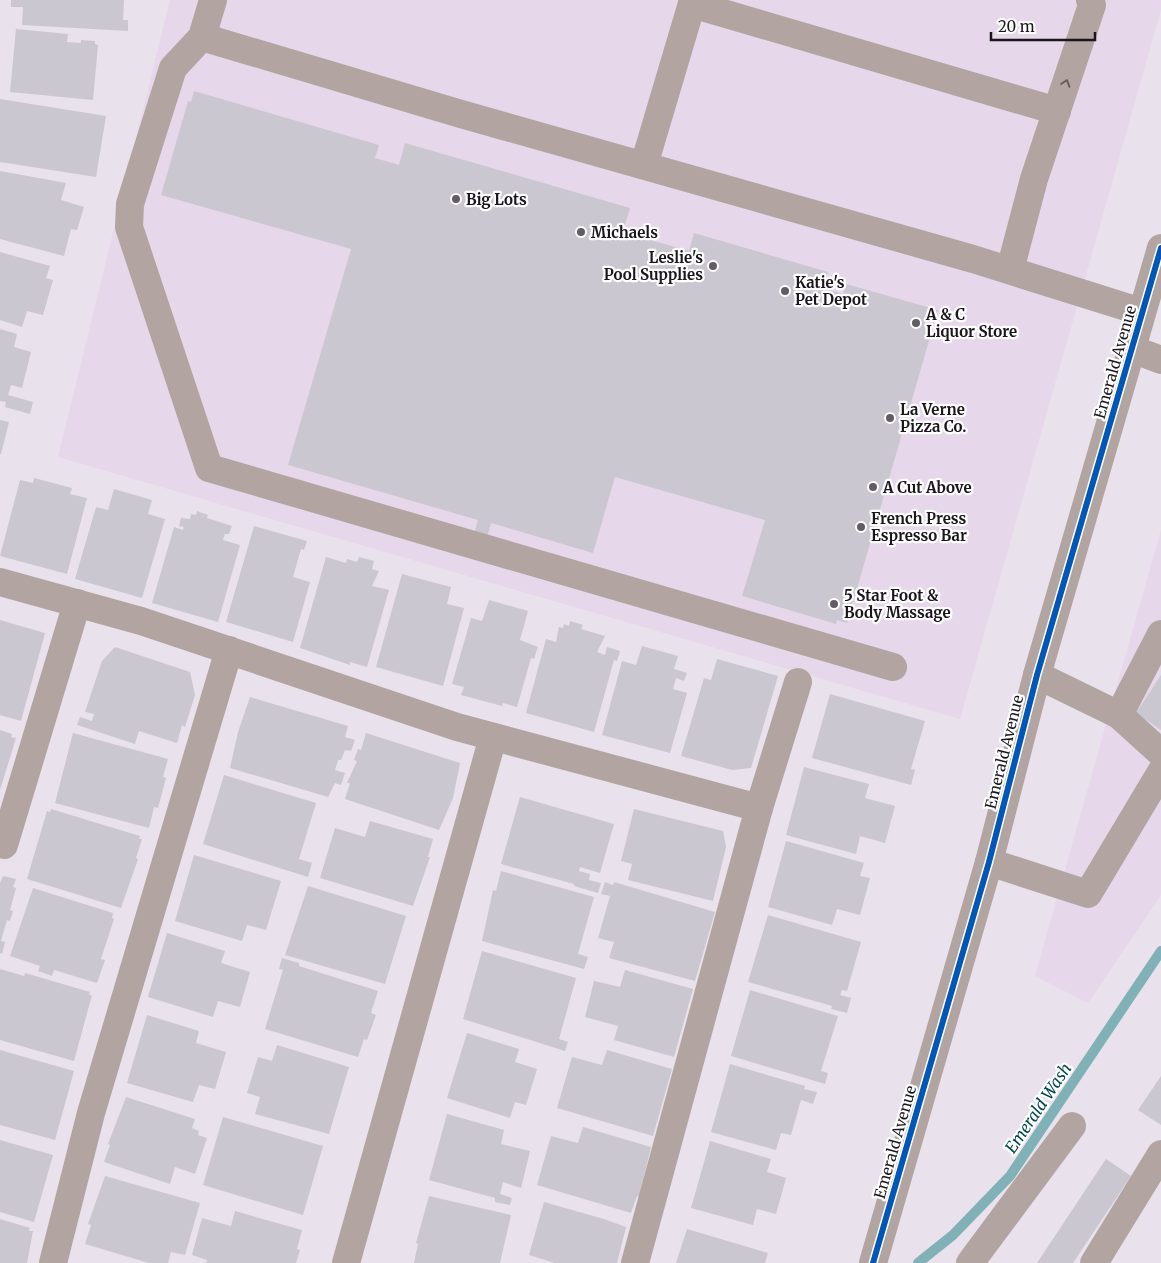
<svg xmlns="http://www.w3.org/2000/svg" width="1161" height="1263" viewBox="0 0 1161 1263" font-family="Merriweather,serif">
<rect width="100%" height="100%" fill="#e9e1ec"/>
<g fill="#e6d7ea">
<path d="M170 0H1161V10L960 719 58 457Z"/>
<path d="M1161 530V895L1088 1003 1035 976Z"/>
</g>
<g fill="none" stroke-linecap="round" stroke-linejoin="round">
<path stroke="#80b1b6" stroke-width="10" d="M918 1263 953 1235 1010 1176 1161 951"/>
</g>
<g fill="#cbc7d0">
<path d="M11 0H124L123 20H128V31L22 25 23 7H11Z"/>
<path d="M16 29 68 34 67 42 81 43V40L95 41V44L98 45 93 100 10 92Z"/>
<path d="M194 91 379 145 375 158 399 165 405 143 630 208 623 232 689 251 694 233 828 272 823 288 843 294 846 284 938 310 847 623 837 620 836 624 742 596 765 520 615 477 593 553 491 523 487 538 474 534 478 520 288 465 351 249 161 195 188 101 191 102Z"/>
<path d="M0 99 106 116 96 177 0 162Z"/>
<path d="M0 171 66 183 61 200 84 207 77 230 71 229 64 256 0 239Z"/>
<path d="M0 252 50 266 46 278 53 280 43 315 27 311 22 327 0 320Z"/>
<path d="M0 329 17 334 14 347 31 352 22 388 11 385 8 395 33 402 30 414 5 407 6 402 0 401Z"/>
<path d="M0 420 9 422 1 454H0Z"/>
<path d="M34 478 72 488 70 494 87 498 67 574 0 556 20 480 33 483Z"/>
<path d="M114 489 152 500 148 514 165 519 142 598 75 579 96 507 108 510Z"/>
<path d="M197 511 208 515 207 518 232 526 229 534H225L223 540 240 545 218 622 152 603 174 527 183 530 184 527 179 526 181 518 190 519 191 514 196 515Z"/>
<path d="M254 526 307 541 304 550 301 549 293 577 310 582 293 642 226 622Z"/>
<path d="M326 557 346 563 347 559 357 562 359 557 374 561 372 569 379 571 372 586 389 590 367 667 350 662V665L300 648Z"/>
<path d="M402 574 451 587 447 604 464 608 443 686 376 667Z"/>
<path d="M489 600 528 611 520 640 538 647 534 659 531 658 517 707 503 703 502 706 461 695 464 687 452 684 471 618 482 621Z"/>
<path d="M0 620 45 633 21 721 0 715Z"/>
<path d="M570 621 583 625 581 629 605 636 597 652 605 655 607 647 620 651 617 661 614 660 594 732 526 713 546 639 556 642 559 627 563 628 564 624 569 626Z"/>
<path d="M642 646 678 656 674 669 687 673 684 681 676 678 673 689 687 693 670 753 602 735 622 661 636 665Z"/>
<path d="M115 647 190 672 195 695 185 727 182 725 177 743 139 731 135 744 77 725 80 717 92 721 94 714 85 712 102 661Z"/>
<path d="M717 659 778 676 751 768 732 770 681 756 704 678 711 680Z"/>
<path d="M1161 675V730L1136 713Z"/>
<path d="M830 694 925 721 911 769 915 770 911 785 812 758Z"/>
<path d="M250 697 348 726 345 737 355 740 351 751 345 750 341 760H338L335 770 345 773 341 785 335 783 328 797 230 768 238 732Z"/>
<path d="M0 730 12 734 11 737 16 738 0 790Z"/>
<path d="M73 733 168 759 163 777 166 778 158 808 154 807 149 828 55 803Z"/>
<path d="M366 733 460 763 453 798 439 830 345 799 350 783H347L357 761 354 760 358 749 361 750Z"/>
<path d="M804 767 869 784 865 798 895 806 885 843 860 836 856 854 786 835Z"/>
<path d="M224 775 316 803 299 859 312 863 308 877 203 844Z"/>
<path d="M520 797 614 824 600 873 580 867 579 871 590 874 589 880 601 883 598 893 574 886V884L501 864Z"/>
<path d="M51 809 140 836 139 839H142L136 858 138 859 121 908 27 879 47 811 50 812Z"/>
<path d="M634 809 723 831 726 847 713 901 628 880 632 864 621 861Z"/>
<path d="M370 821 433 839 428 857H430L413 906 320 878 335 828 365 837Z"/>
<path d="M786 841 864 863 860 876 870 878 860 915 837 909 832 925 768 907Z"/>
<path d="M194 855 281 881 266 930 247 925 242 941 175 921Z"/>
<path d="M501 871 594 897 578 954 588 957 584 969 482 941 493 890 496 891Z"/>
<path d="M3 876 16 879 13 887 16 888 10 910 13 911 10 921 7 920 1 941 5 942 2 954 0 953V883Z"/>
<path d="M605 882 613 885 614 882 715 912 695 981 609 958 614 942 598 938 610 896 601 894Z"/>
<path d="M308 886 406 916 385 984 285 955Z"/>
<path d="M33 888 113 913 112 918 114 919 101 959 105 960 97 983 54 970 52 976 38 971 40 966 10 956Z"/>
<path d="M768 915 861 942 847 991 842 990 840 995 851 998 847 1013 831 1009 832 1006 748 982Z"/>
<path d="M167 933 225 951 221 963 250 972 240 1007 218 1001 213 1017 148 997Z"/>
<path d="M482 951 576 978 559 1039 568 1042 565 1051 463 1019Z"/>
<path d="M282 958 299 963V966L378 991 371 1013 376 1015 367 1040 364 1039 358 1057 265 1029 283 970 279 969Z"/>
<path d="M0 969 24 976 25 973 90 992 89 995H92L74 1061 0 1040Z"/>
<path d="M625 970 693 989 674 1057 614 1040 618 1026 585 1017 594 981 620 987Z"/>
<path d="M750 990 838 1016 821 1071 828 1073 825 1084 731 1056Z"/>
<path d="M147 1015 199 1031 196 1043 226 1052 215 1089 199 1085 193 1102 127 1083Z"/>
<path d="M467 1033 519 1049 515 1062 537 1069 526 1105 515 1102 510 1118 447 1098Z"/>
<path d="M277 1045 349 1067 329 1134 255 1114 260 1097 247 1093 258 1057 272 1061Z"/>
<path d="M0 1050 74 1071 55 1140 0 1125Z"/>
<path d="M607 1050 672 1069 653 1136 557 1108 572 1057 602 1065Z"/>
<path d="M730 1064 805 1086 804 1089 817 1092 813 1104 801 1100 791 1135 781 1133 776 1150 711 1132Z"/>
<path d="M1161 1076V1125L1138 1110Z"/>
<path d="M126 1097 195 1119 192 1128 199 1131 198 1135 207 1138 195 1174 175 1167 170 1184 104 1162 110 1145 108 1144Z"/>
<path d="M447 1114 504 1130 501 1144 530 1151 521 1188 503 1182 500 1194 512 1198 510 1205 495 1202V1198L429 1180Z"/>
<path d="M223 1117 323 1146 303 1215 203 1185Z"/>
<path d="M583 1127 651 1147 639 1197 637 1196 631 1213 537 1185 551 1136 578 1143Z"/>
<path d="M0 1140 53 1155 34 1222 0 1212Z"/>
<path d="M710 1141 771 1159 767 1172 786 1178 776 1214 757 1209 753 1225 691 1208Z"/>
<path d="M1106 1159 1131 1176 1073 1263H1037Z"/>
<path d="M105 1176 200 1203 185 1255 171 1252 168 1263H149L85 1244 91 1225 88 1224Z"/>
<path d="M429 1196 511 1215 500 1263H414L418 1244 416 1243Z"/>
<path d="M544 1202 604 1219 626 1227 617 1263H555L529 1255Z"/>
<path d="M235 1211 302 1230 297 1249 300 1250 296 1263H206L207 1260 192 1255 202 1218 231 1226Z"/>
<path d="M0 1219 30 1228 29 1231H33L27 1263H0Z"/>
<path d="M687 1229 768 1253 765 1263H676Z"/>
</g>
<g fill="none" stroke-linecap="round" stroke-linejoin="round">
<g stroke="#b2a5a1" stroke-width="28">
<path d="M213 0 202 37 173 68 130 204 129 227 209 468 893 667"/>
<path d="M692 4 1057 111"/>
<path d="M202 37 461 114 973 259 1142 312"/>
<path d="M644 165 693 0"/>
<path d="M1010 270 1034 179 1092 5 1090 0"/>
<path d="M1132 349 1161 360"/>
<path d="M0 582 141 621 457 727 759 808"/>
<path d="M1037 675 1119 715 1161 753"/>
<path d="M1119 715 1161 634"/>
<path d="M0 844 4 845 77 603"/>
<path d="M989 862 1088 894 1161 772"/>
<path d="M53 1263 91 1113 229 650"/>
<path d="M346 1263 493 737"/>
<path d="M635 1263 759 808 798 682"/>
<path d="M873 1263 989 862 1037 675 1161 248"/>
<path d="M970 1263 1072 1126"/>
<path d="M1094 1263 1161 1154"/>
</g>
<defs>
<path id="cycleway" d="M873 1263 989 862 1037 675 1161 248"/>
</defs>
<use href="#cycleway" stroke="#fff" stroke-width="9"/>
<use href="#cycleway" stroke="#0057b8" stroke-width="6"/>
</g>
<defs><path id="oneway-chevron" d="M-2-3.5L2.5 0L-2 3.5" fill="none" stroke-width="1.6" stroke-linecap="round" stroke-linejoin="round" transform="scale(1.25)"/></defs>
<use stroke="#665d5e" href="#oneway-chevron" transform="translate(1066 83) rotate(-72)"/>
<g fill="#635c65" stroke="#fff" stroke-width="2">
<circle cx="456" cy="199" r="5"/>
<circle cx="581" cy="232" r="5"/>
<circle cx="713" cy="266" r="5"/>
<circle cx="785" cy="291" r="5"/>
<circle cx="916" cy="323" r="5"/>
<circle cx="890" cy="418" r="5"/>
<circle cx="873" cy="487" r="5"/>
<circle cx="861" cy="527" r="5"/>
<circle cx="834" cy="604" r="5"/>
</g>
<g text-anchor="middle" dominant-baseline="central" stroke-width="4.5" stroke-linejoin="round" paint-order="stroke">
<g font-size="15" font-weight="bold" fill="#1b151c" stroke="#fff" text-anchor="start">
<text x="466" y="199">Big Lots</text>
<text x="591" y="232">Michaels</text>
<text x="703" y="257" text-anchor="end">Leslie's<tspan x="703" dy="17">Pool Supplies</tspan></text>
<text x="795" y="282">Katie's<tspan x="795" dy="17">Pet Depot</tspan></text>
<text x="926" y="314">A &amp; C<tspan x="926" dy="17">Liquor Store</tspan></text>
<text x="900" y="409">La Verne<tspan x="900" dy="17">Pizza Co.</tspan></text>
<text x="883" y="487">A Cut Above</text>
<text x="871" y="518">French Press<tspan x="871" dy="17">Espresso Bar</tspan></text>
<text x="844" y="595">5 Star Foot &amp;<tspan x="844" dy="17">Body Massage</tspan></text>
</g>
<g font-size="15" fill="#1b151c" stroke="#fff">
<text transform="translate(1115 362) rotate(-74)">Emerald Avenue</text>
<text transform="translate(1004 752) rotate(-76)">Emerald Avenue</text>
<text transform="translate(895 1142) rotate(-74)">Emerald Avenue</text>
</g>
<g font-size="16" font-style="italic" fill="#00474a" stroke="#fff">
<text transform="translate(1038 1108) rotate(-56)">Emerald Wash</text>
</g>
</g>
<path d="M991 32v8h104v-8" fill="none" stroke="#1b151c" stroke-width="2.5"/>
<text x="998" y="32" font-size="15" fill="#1b151c" stroke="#ffffff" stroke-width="4" paint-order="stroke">20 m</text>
</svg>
